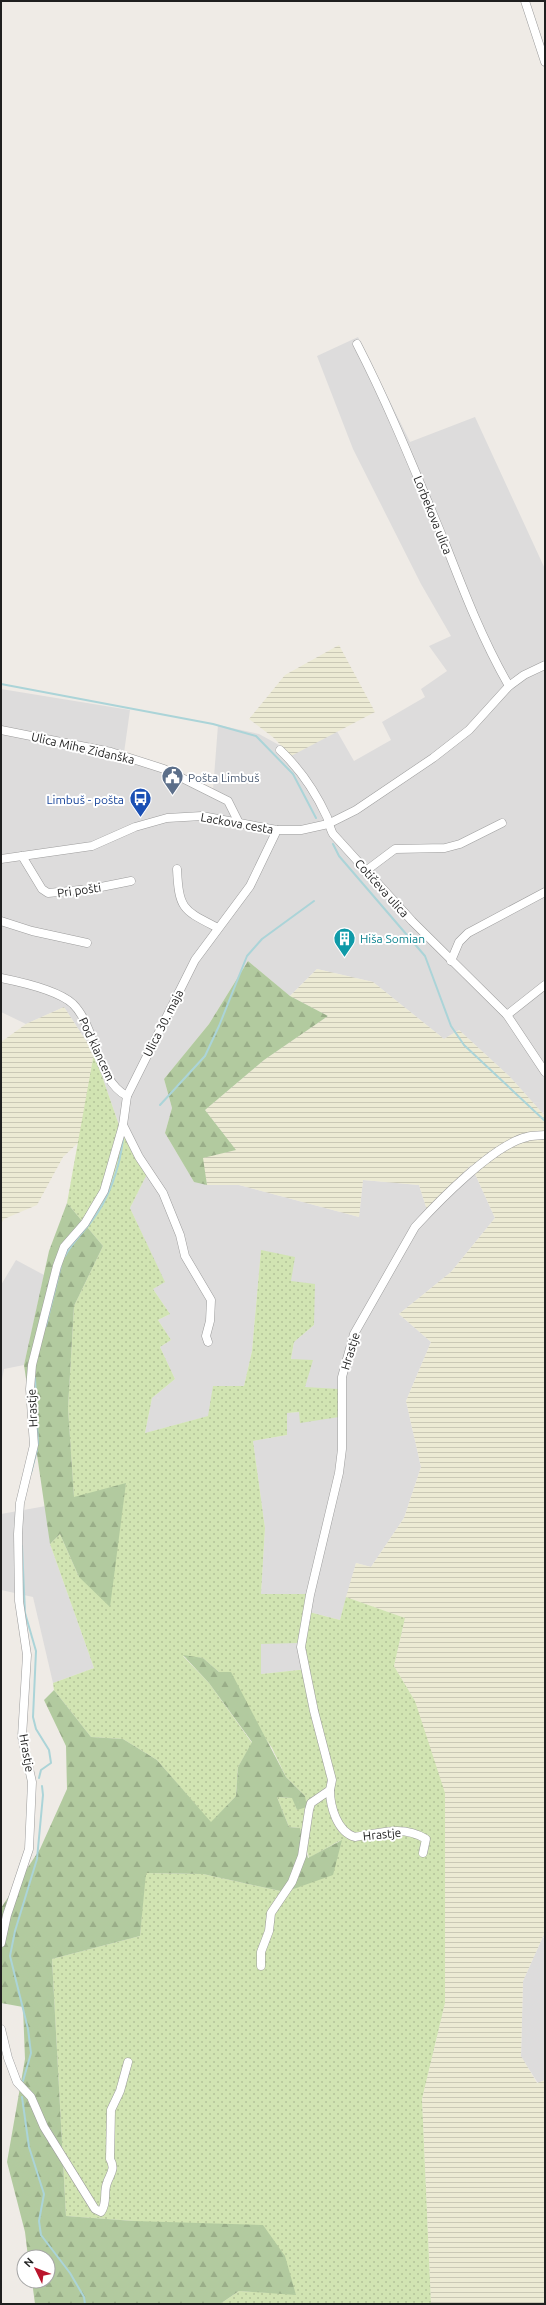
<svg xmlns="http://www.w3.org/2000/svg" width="546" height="2305" viewBox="0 0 546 2305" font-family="Ubuntu,sans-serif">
<defs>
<pattern id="farmland-rules" width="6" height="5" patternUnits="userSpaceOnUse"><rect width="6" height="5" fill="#ecead4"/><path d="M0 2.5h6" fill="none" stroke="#cac8b6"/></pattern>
<pattern id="grass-dots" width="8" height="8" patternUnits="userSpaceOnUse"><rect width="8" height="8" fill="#d1e4b2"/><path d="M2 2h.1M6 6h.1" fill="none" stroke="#b3c399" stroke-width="1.8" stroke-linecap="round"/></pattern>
<pattern id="forest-firs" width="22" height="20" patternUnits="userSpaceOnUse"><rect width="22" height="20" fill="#b2ca9f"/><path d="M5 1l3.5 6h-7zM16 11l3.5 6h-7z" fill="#99ad88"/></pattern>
</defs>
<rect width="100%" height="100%" fill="#efebe6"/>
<g fill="#dddcdc">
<path d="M358 337 410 442 475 417 545 569V1116L510 1077 459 1030 444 1039 373 982 317 969 290 996 248 961 209 1024 164 1079 172 1108 165 1133 194 1182 239 1185 359 1217 363 1180 419 1185 427 1210 471 1165 495 1218 451 1272 399 1314 431 1342 406 1401 421 1467 404 1518 371 1567 356 1563 340 1620 309 1612 308 1669 261 1674V1644L307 1594H261L265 1528 253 1441 287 1435V1413L300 1412 301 1423 305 1387 291 1359 294 1342 314 1325 291 1281 261 1251 252 1351 244 1386H214L209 1416 145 1433 152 1398 175 1379 160 1347 171 1340 158 1320 170 1314 153 1289 164 1281 130 1208 147 1174 120 1128 94 1053 64 1007 26 1024 1 1012V689L130 710 124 753 213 790 218 725 259 734 290 751 334 726 354 761 391 740 382 722 425 697 421 689 447 671 429 646 451 636 421 584 353 449 317 356Z"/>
<path d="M16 1260 44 1275 24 1365 4 1369 1 1385V1285Z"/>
<path d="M46 1506 50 1544 94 1668 53 1683 33 1597 1 1590V1514Z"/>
<path d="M545 1932V2080L538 2083 521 2057 523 1981Z"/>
</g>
<g fill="url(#farmland-rules)">
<path d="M339 645 375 712 291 756 274 738 249 719 285 675Z"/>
<path d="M317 969 373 982 444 1039 459 1030 510 1077 545 1116V1932L523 1981 521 2056 537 2083 545 2080V2304H431L422 2099 445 2003 415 1701 394 1666 405 1618 346 1597 356 1563 371 1567 404 1518 421 1467 406 1401 431 1342 399 1314 451 1272 495 1218 471 1165 427 1210 419 1185 363 1180 359 1217 239 1185H207L202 1158 235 1150 205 1110 264 1060 328 1016 290 996Z"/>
<path d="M64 1007 94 1053 79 1142 63 1157 37 1205 4 1219 1 1224V1042L26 1024Z"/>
</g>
<path fill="url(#grass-dots)" d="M94 1053 120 1128 147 1174 130 1208 165 1282 153 1289 170 1314 158 1320 171 1340 160 1347 175 1379 152 1398 145 1433 208 1416 213 1386H244L252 1351 261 1250 295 1257 291 1281 315 1284 314 1325 294 1342 291 1359 313 1360 305 1387 339 1389V1417L300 1423 299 1412 287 1413V1435L253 1441 265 1528 261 1594H307L299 1643 261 1644V1674L308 1669 304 1647 309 1612 340 1620 346 1597 405 1618 394 1666 415 1701 445 1793V2003L422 2099 431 2304H220L239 2291 296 2294 134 2221 66 2216 52 1959 140 1936 145 1873 203 1874 285 1892 341 1840 309 1858 300 1828 289 1827 277 1797 293 1798 297 1810 305 1796 286 1777 272 1748 219 1672 203 1658 183 1656 209 1683 252 1743 238 1767 236 1796 211 1823 157 1760 123 1739 91 1737 54 1690 53 1683 94 1668 50 1544 60 1534 79 1577 126 1484 74 1498 68 1408 74 1306 103 1246 67 1203Z"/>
<g fill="url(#forest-firs)">
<path d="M248 961 290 996 328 1016 264 1060 205 1110 236 1150 203 1158 207 1185 194 1182 165 1133 172 1108 164 1079 209 1024Z"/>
<path d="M67 1203 103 1246 74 1306 68 1408 74 1497 126 1483 110 1607 79 1577 60 1534 50 1544 24 1365 49 1251Z"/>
<path d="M183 1655 203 1658 219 1672H231L286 1777 305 1796 307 1807 297 1810 292 1798 277 1797 289 1827 300 1828 308 1858 342 1840 333 1875 285 1892 203 1874 146 1873 140 1936 52 1959 66 2216 134 2221 263 2225 285 2256 296 2295 239 2291 220 2304H35L32 2281H48V2257H28L25 2232 7 2162 25 2059 23 2007 1 2003V1908L40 1849 67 1789 66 1746 44 1700 54 1690 91 1737 123 1739 157 1760 211 1822 236 1796 238 1767 252 1742 209 1683Z"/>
</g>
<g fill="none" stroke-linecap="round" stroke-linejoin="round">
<g stroke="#abd4d8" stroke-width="2">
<path d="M1 684 213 724 256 736 293 774 316 818"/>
<path d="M333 844 339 856 425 956 451 1026 464 1045 545 1121"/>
<path d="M160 1105 205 1056 219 1026 247 956 262 939 314 901"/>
<path d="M65 1256C71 1244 83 1233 91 1222 109 1199 120 1167 123 1139"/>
<path d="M46 1326 61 1266"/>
<path d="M35 1378 38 1444"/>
<path d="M31 1473 37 1450"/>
<path d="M22 1546 25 1613 36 1651 33 1717 36 1729 49 1750 51 1763 41 1770 39 1778"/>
<path d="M23 2081 31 2053 28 2029 10 1956 15 1931 37 1859 43 1795 42 1786"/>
<path d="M22 2097 29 2147 44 2194 39 2221 41 2235 70 2273 84 2297 85 2304"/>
</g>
<defs>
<g id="minor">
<path d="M525 1 545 62"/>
<path d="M357 344C390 408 417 476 445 543 464 592 483 641 509 686"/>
<path d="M1 730 111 752 164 769 228 801 239 823"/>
<path d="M280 750C299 768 316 793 327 817 329 822 330 829 333 834L412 921 507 1015 545 1072"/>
<path d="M22 856 42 889 48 893 91 889 131 881"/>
<path d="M1 859 92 846 135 827 167 818 202 816 277 830H301L328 824 356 810 433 758 469 730 509 686 524 675 545 665"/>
<path d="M177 869C179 910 183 910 218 928"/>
<path d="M367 870 395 849 445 848 460 844 502 823"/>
<path d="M1 921 32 931 87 943"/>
<path d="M451 961 459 942 468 933 545 892"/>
<path d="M1 978C21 982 58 990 73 1004 97 1028 96 1080 127 1096"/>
<path d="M507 1015 545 985"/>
<path d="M123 1125 139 1157 163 1193 180 1235 185 1256 211 1300 210 1321 206 1336 208 1342"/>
<path d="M330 1790C330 1806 337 1832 355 1837 380 1833 403 1825 426 1839L423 1853"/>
<path d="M1 1943 7 1915 29 1849 32 1782 22 1737 27 1655 19 1601 18 1534 20 1503 34 1445 30 1389 32 1365 57 1266 64 1247 85 1223 104 1191 123 1125 127 1096 195 960 250 886 277 830"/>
<path d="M261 1966V1952L269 1931 271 1913 292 1882 302 1856 309 1810 311 1803 330 1790 332 1780 314 1711 301 1647 310 1595 339 1473 342 1449V1377L354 1334 415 1227C438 1202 494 1144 527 1137 532 1135 539 1136 545 1135"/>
<path d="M1 2029 8 2058 17 2082 31 2097 44 2127 95 2209 101 2212C108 2202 103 2193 107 2183 110 2174 116 2169 110 2159L111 2110 120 2091 128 2062"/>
</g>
</defs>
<use href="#minor" stroke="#9c9c9c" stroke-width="9"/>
<use href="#minor" stroke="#fff" stroke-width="8"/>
</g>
<defs>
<symbol id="civic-pin" viewBox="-11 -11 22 30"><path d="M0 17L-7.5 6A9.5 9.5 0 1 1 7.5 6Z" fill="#5c6f8a" stroke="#fff"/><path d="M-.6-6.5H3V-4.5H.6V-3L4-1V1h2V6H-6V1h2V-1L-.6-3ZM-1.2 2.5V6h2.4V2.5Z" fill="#fff"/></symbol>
<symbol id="bus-pin" viewBox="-11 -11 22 30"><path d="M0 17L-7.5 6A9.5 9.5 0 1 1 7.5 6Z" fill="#1a4fb4" stroke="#fff"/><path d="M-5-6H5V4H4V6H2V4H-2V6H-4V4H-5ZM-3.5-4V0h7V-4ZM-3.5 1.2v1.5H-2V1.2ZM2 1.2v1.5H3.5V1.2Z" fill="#fff"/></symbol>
<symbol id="building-pin" viewBox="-11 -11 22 30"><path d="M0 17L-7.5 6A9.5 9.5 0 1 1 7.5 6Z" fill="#0f9aa8" stroke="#fff"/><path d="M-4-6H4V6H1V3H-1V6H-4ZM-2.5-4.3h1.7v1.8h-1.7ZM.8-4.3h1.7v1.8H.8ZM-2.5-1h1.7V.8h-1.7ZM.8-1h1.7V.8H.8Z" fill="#fff"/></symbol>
</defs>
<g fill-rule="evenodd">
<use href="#civic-pin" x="160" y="764" width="25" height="34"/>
<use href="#bus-pin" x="128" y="786" width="25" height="34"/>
<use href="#building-pin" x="332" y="926" width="25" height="34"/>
</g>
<g text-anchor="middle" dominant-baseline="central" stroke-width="4" stroke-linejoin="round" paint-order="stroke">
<g font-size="12" fill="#1f1f1f" stroke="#fff">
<text transform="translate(433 515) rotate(68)">Lorbekova ulica</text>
<text transform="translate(83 748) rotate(13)">Ulica Mihe Zidanška</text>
<text transform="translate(237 823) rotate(10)">Lackova cesta</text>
<text transform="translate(382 888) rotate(48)">Cotičeva ulica</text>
<text transform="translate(79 890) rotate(-8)">Pri pošti</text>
<text transform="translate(163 1023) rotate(-63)">Ulica 30. maja</text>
<text transform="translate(97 1049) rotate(65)">Pod klancem</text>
<text transform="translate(350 1351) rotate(-73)">Hrastje</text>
<text transform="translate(32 1408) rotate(-93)">Hrastje</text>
<text transform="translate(27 1753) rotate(80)">Hrastje</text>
<text transform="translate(382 1834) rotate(-6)">Hrastje</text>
</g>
<g font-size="12" fill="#4e5e75" stroke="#fff" text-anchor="start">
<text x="188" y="777">Pošta Limbuš</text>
</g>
<g font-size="12" fill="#164399" stroke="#fff" text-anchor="end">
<text x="124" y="799">Limbuš - pošta</text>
</g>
<g font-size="12" fill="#0d838f" stroke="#fff" text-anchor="start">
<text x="360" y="938">Hiša Somian</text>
</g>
</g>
<rect width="546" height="2305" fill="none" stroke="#1f1f1f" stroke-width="4"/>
<g transform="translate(36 2269) rotate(313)"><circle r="19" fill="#ffffff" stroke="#a5a5a5"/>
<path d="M0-3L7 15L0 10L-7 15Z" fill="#ba152c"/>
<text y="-6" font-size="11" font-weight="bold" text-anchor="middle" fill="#1f1f1f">N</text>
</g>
</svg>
